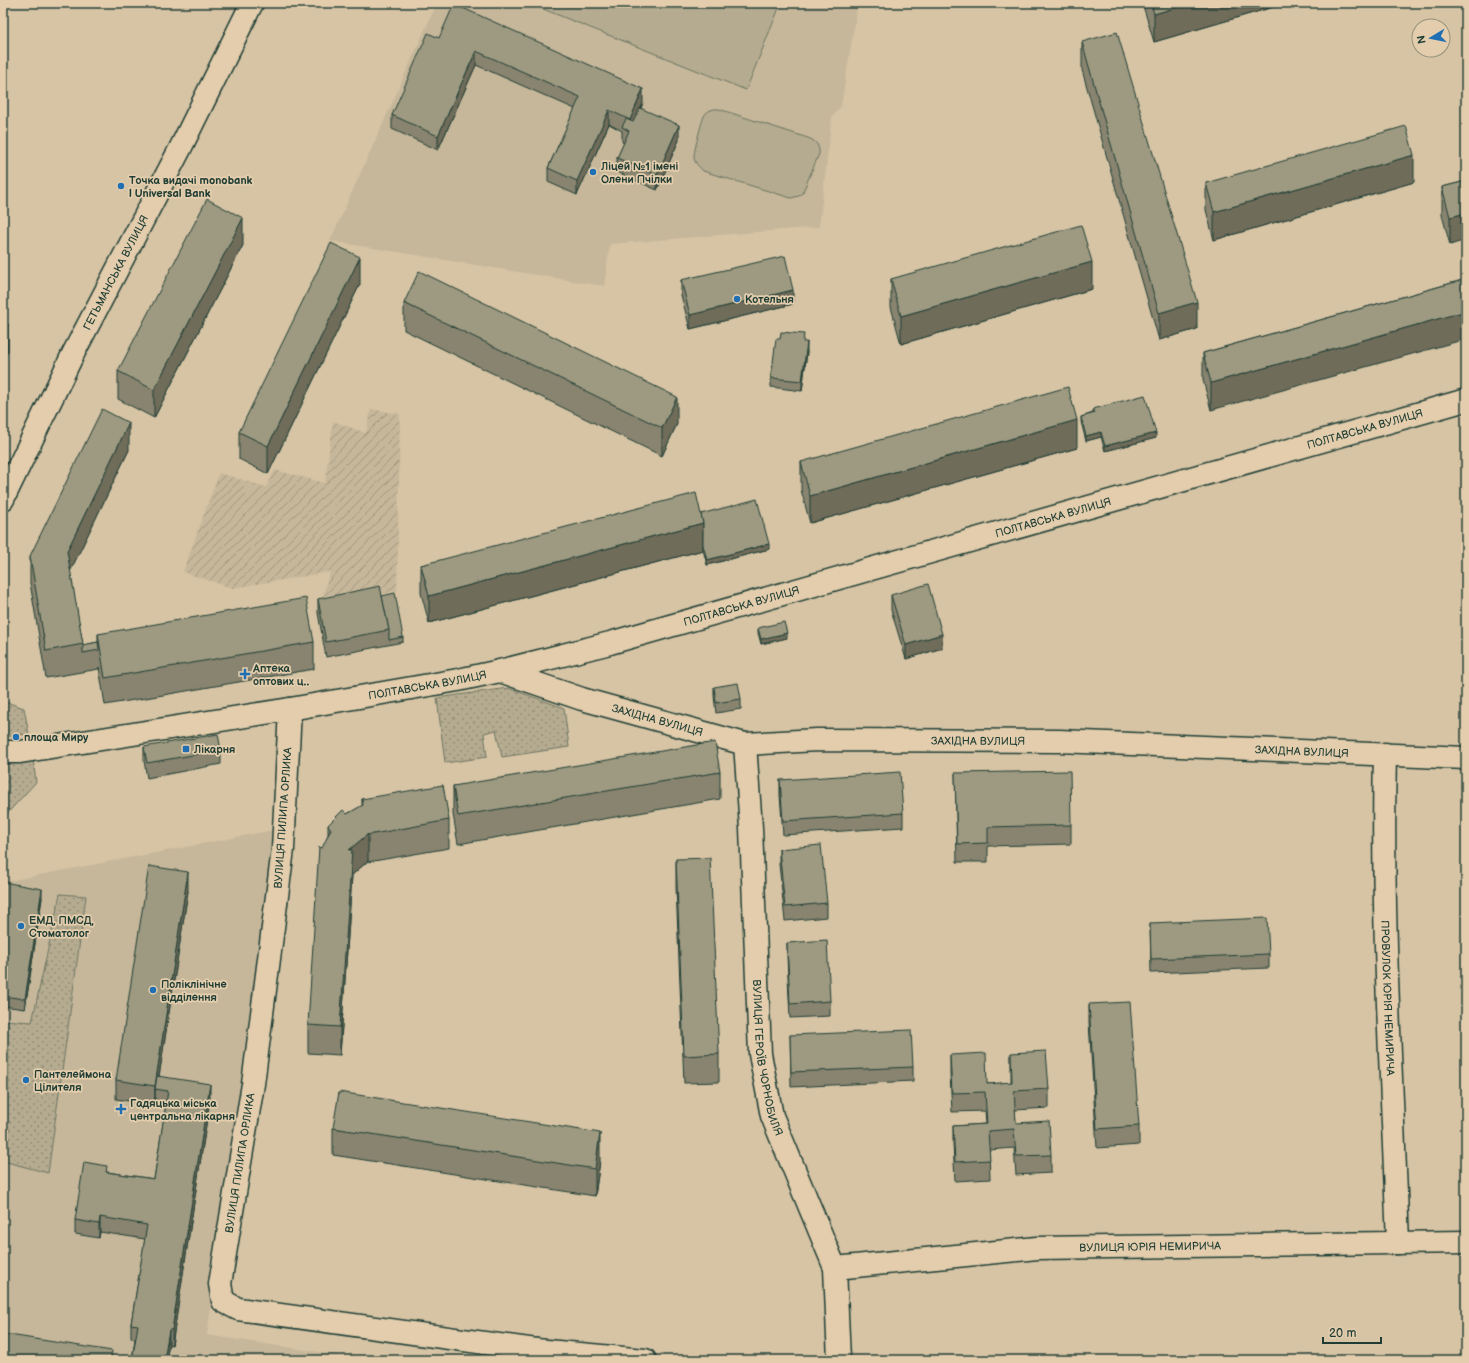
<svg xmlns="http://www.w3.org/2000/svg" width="1469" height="1363" viewBox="0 0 1469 1363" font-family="'Balsamiq Sans',sans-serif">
<defs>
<pattern id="industrial-furrows" width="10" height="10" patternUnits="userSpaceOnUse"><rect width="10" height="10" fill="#c6b79a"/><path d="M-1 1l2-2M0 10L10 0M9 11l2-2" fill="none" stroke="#a0967e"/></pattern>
<pattern id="grass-dots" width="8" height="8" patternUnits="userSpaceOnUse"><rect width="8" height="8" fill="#b5ab90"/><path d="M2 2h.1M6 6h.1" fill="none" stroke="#938c76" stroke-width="1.8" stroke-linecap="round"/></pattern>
</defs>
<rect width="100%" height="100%" fill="#d7c4a5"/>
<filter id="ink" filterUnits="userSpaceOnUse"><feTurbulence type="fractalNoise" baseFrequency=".025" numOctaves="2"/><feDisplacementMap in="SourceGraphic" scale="8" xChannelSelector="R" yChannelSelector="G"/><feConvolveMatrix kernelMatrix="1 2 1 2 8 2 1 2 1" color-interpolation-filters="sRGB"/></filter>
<g filter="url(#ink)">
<g fill="#c6b79a">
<path d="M437 3H858L841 106 832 117 819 227 610 244 604 286 330 241Z"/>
<path d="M279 829 207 1335 371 1360H3V882Z"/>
</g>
<path fill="url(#industrial-furrows)" d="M371 409 400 414 397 591 319 609 330 572 232 588 183 572 219 473 266 487 275 470 325 483 333 421 366 433Z"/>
<g fill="url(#grass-dots)" stroke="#6a7462">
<path d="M508 688 564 708 569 747 502 757 496 730 484 733 487 757 445 763 437 698Z"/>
<path d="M3 701 24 708 29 734 3 737Z"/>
<path d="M33 759 36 782 3 818V767L23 760Z"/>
<path d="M60 894 86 896 48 1173 3 1161V1020L32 1022Z"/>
</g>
<g fill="#b5ab90" stroke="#6a7462">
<path d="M528 3H781L746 90Z"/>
<path d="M714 109H719L808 138C816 141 820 146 819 154L802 194 799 196 791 198 703 171C700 167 695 164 694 158 693 153 702 121 704 116 706 112 710 110 714 109Z"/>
</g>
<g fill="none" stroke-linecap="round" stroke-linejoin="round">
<defs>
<g id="minor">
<path id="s1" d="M3 499 74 352 180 149 252 3"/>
<path id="s2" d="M500 671 582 699 745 744 817 740 1059 741 1466 758"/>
<path d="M290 709 283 849 253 1084 220 1284 223 1301 238 1309 536 1350V1360"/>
<path id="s3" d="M745 744 751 828 760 1054 772 1116 835 1268 839 1360"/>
<path id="s4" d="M3 752H20L290 709 458 680 500 671 610 643 1466 400"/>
<path id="s5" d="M1385 754C1381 917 1392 1080 1398 1243"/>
<path id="s6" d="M835 1268 1037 1248 1466 1242"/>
<path d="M536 1350 645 1360"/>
</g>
</defs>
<use href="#minor" stroke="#1f3d34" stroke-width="25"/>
<use href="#minor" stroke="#e3cdac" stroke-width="22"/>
</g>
<g fill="#88846f" stroke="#1f3d34">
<path d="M1144 3H1287L1154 42 1144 9Z"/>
<path d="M439 38 643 103 641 108 679 140 657 190 617 172V158L624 143 622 142V131L609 124 577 195 548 182V168L575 109 476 65 438 150 392 129V115Z"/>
<path d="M1082 42 1197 329 1159 340 1082 70Z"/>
<path d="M1466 181 1450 245 1442 215V187Z"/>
<path d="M1414 182 1214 240 1206 210V183Z"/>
<path d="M243 245 154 418 118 399V371Z"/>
<path d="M891 279 1092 289 901 344 891 307Z"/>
<path d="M1466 279 1211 410 1203 380V353Z"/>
<path d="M681 280 793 304 690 329 681 295Z"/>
<path d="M360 284 268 474 239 459V432Z"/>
<path d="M404 303 677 424 662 456 404 330Z"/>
<path d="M804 342 807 352 802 391 771 387V378Z"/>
<path d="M1093 409 1156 438 1105 451 1101 437 1086 441 1081 422V417L1093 413Z"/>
<path d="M1077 448 810 523 801 490V462Z"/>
<path d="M129 450 70 571 83 645 98 642V634L314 642V669L105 705 99 667V669L46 678 30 583V556Z"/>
<path d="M701 514 769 549 707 565 703 550 429 623 421 593V565Z"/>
<path d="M891 595 942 648 906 659 891 610Z"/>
<path d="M382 596 403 637V642L326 657 318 613V599Z"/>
<path d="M758 628 787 638 761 644 758 633Z"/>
<path d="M714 687 741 699V709L716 713 714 696Z"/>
<path d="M144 747 221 750V764L147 778 144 761Z"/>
<path d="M720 772V799L458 844 453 814V786Z"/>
<path d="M955 773 1071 825V844L988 846V862H957Z"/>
<path d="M780 780 903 813V827L783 835 780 795Z"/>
<path d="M362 799 449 820V848L368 862V861L352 875 340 1055 308 1053V1025L328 835V825L347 814 362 806Z"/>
<path d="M779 849 827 903V917L785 921 779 864Z"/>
<path d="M676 859 719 1054V1082L684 1083 676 887Z"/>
<path d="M3 882 42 898 25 1009 3 1006Z"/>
<path d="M188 891 159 1076 210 1099 172 1345 169 1344 166 1360H132L135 1339 131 1338V1324L145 1239 100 1232 99 1238 75 1234V1220L107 1172 154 1179 166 1105 155 1103V1105L116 1099V1080Z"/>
<path d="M1150 923 1269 954V968L1151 973Z"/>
<path d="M787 943 830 1001V1016L790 1018 787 957Z"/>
<path d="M1089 1004 1139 1126V1145L1097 1148 1089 1023Z"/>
<path d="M790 1035 913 1067V1081L791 1087Z"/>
<path d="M1011 1053 1049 1089V1108L1015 1110 1016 1123 1051 1155V1173L1016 1175 1014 1148 989 1150 990 1179 955 1181 953 1144V1126L986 1124 985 1111 952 1112 950 1074V1055L987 1084 1011 1083Z"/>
<path d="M333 1128 600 1161 595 1196 333 1155Z"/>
</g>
<g fill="#6f6c5a" stroke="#1f3d34">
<path d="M1192 3H1287L1154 42V14Z"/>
<path d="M476 51V65L438 150V136Z"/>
<path d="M643 89V103L630 134V120Z"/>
<path d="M609 110V124L577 195V181Z"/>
<path d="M679 125V140L657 190V175Z"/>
<path d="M1414 155V182L1214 240V212Z"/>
<path d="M1466 213V240L1450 245V217Z"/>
<path d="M243 218V245L154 418V390Z"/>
<path d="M360 257V284L268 474V446Z"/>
<path d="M1092 262V289L901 344V316Z"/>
<path d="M793 290V304L690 329V315Z"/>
<path d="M1197 302V329L1159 340V313Z"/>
<path d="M1466 311V339L1211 410V383Z"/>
<path d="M8 324V351L3 361V334Z"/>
<path d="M807 342V352L802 391V381Z"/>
<path d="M677 397V424L662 456V428Z"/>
<path d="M1077 420V448L810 523V496Z"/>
<path d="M129 423V450L67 578V551Z"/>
<path d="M1101 432V437L1086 441V436Z"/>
<path d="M1156 433V438L1105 451V446Z"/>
<path d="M703 523V550L429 623V596Z"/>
<path d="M769 544V549L707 565V560Z"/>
<path d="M787 633V638L761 644V639Z"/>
<path d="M942 634V648L906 659V645Z"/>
<path d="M368 834V861L352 875 340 1055V1027L349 850Z"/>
<path d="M188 872V891L157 1089H155V1105V1086Z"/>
<path d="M42 889V898L25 1009V999Z"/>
<path d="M210 1084V1099L172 1345V1330Z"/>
<path d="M600 1133V1161L595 1196V1169Z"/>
<path d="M100 1217V1232L99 1238V1224Z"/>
<path d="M169 1330V1344L166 1360H164Z"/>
</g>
<g fill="#9e9a81" stroke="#1f3d34">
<path d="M1151 3H1192L1154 14Z"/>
<path d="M454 4 643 89 630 120 609 110 577 181 548 168 580 97 476 51 438 136 392 115 428 33 439 38Z"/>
<path d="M1117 32 1197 302 1159 313 1082 42Z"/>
<path d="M640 108 679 125 657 175 617 158 629 131 622 127 626 119 633 122Z"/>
<path d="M1406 126 1414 155 1214 212 1206 183Z"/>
<path d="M1466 181V213L1450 217 1442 187Z"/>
<path d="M207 199 243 218 154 390 118 371Z"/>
<path d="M1081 225 1092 262 901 316 891 279Z"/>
<path d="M331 243 360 257 268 446 239 432Z"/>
<path d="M785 256 793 290 690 315 681 280Z"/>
<path d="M419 271 677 397 662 428 404 303Z"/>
<path d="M1466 279V311L1211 383 1203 353Z"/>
<path d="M3 321 8 324 3 334Z"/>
<path d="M781 332 804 334 803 342H807L802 381 771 378 776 339H780Z"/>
<path d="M1068 387 1077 420 810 496 801 462Z"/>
<path d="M1145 395 1156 433 1105 446 1101 432 1086 436 1081 417 1095 413 1093 409Z"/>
<path d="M102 409 129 423 67 551 83 644 46 651 30 556Z"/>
<path d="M696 493 703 523 429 596 421 565Z"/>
<path d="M757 499 769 544 707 560 703 545V523L701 514Z"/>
<path d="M928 584 942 634 906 645 891 595Z"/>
<path d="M380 586 389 630 326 642 318 599Z"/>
<path d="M395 593 403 637 389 640V630L382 596Z"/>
<path d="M306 598 314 642 105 678 98 634Z"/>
<path d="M784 622 787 633 761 639 758 628Z"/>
<path d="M98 642 99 650 83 653V645Z"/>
<path d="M738 683 741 699 716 703 714 687Z"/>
<path d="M218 734 221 750 147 763 144 747Z"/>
<path d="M715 742 720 772 458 816 453 786Z"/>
<path d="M1070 771 1071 825 988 827V843L957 844 955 773Z"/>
<path d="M900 772 903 813 783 821 780 780Z"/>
<path d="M443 785 449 820 368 835V834L349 850H352L340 1027 308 1025 319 847 322 848 331 829 328 825 343 810 347 814 363 805 362 799Z"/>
<path d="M821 845 827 903 785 907 779 849Z"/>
<path d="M710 858 719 1054 684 1056 676 859Z"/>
<path d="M149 866 188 872 155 1086 116 1080Z"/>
<path d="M3 882 42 889 25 999 3 996Z"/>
<path d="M1267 918 1269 954 1151 959 1150 923Z"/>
<path d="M827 940 830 1001 790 1004 787 943Z"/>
<path d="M1130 1002 1139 1126 1097 1129 1089 1004Z"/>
<path d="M911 1030 913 1067 791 1072 790 1035Z"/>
<path d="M1046 1051 1049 1089 1014 1091 1016 1123 1049 1121 1051 1155 1016 1156 1014 1129 988 1131 990 1160 955 1162 953 1126 987 1124 985 1092 952 1093 950 1055 986 1053 987 1084 1012 1082 1011 1053Z"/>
<path d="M157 1076 210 1084 172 1330H169L164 1360H132L138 1325 131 1324 147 1225 100 1217 99 1224 75 1220 84 1162 107 1166 106 1172 154 1179 168 1091 155 1089Z"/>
<path d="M339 1092 600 1133 595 1169 333 1128Z"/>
<path d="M3 1334 112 1351 111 1360H3Z"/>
</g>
</g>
<g fill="#1f6fb2" stroke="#e3cdac" stroke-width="1.5">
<circle cx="593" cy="172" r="4"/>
<circle cx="121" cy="186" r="4"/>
<circle cx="737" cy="299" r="4"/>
<path d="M243 668h4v4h4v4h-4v4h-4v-4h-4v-4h4z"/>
<circle cx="16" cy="737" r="4"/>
<rect x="182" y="745" width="8" height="8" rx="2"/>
<circle cx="21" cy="926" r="4"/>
<circle cx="153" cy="990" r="4"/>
<circle cx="26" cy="1080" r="4"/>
<path d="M119 1103h4v4h4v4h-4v4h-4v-4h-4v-4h4z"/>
</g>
<g text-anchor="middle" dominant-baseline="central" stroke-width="3.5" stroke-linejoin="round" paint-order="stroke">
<g font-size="11" font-weight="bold" fill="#1f3d34" stroke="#e3cdac" text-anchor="start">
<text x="601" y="166">Ліцей №1 імені<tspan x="601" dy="13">Олени Пчілки</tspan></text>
<text x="129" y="180">Точка видачі monobank<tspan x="129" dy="13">| Universal Bank</tspan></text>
<text x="745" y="299">Котельня</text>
<text x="253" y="668">Аптека<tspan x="253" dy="13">оптових ц‥</tspan></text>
<text x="24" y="737">площа Миру</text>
<text x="194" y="749">Лікарня</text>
<text x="29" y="920">ЕМД, ПМСД,<tspan x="29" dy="13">Стоматолог</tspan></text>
<text x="161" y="984">Поліклінічне<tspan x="161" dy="13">відділення</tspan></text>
<text x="34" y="1074">Пантелеймона<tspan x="34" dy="13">Цілителя</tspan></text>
<text x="130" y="1103">Гадяцька міська<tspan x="130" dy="13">центральна лікарня</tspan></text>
</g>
<g font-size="11" fill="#1f3d34" stroke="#e3cdac">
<text stroke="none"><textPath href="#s1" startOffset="253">ГЕТЬМАНСЬКА ВУЛИЦЯ</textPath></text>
<text stroke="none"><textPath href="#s4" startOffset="1402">ПОЛТАВСЬКА ВУЛИЦЯ</textPath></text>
<text stroke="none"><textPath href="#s4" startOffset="1078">ПОЛТАВСЬКА ВУЛИЦЯ</textPath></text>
<text stroke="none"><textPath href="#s4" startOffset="754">ПОЛТАВСЬКА ВУЛИЦЯ</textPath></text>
<text stroke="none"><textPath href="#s4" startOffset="430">ПОЛТАВСЬКА ВУЛИЦЯ</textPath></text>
<text stroke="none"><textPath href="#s2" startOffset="165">ЗАХІДНА ВУЛИЦЯ</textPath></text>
<text stroke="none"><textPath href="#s2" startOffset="489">ЗАХІДНА ВУЛИЦЯ</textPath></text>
<text stroke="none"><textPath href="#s2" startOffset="813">ЗАХІДНА ВУЛИЦЯ</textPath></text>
<text transform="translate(283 818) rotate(-86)">ВУЛИЦЯ ПИЛИПА ОРЛИКА</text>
<text stroke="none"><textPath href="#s5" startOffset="244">ПРОВУЛОК ЮРІЯ НЕМИРИЧА</textPath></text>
<text stroke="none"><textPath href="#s3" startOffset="315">ВУЛИЦЯ ГЕРОЇВ ЧОРНОБИЛЯ</textPath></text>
<text transform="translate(240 1163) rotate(-81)">ВУЛИЦЯ ПИЛИПА ОРЛИКА</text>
<text stroke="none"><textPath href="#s6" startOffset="316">ВУЛИЦЯ ЮРІЯ НЕМИРИЧА</textPath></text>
</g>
</g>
<rect width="1469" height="1363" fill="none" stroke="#e3cdac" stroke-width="16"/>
<rect x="8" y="8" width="1453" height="1347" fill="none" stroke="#1f3d34" stroke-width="1.5" filter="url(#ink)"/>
<g transform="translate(1431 38) rotate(260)"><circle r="19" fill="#e3cdac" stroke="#95937c"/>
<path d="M0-3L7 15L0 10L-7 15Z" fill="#1f6fb2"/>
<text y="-6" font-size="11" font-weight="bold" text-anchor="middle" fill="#1f3d34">N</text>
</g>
<path d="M1323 1337v6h58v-6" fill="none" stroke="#1f3d34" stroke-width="2"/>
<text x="1329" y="1337" font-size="12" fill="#1f3d34" stroke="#e3cdac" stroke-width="3" paint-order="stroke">20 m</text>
</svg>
